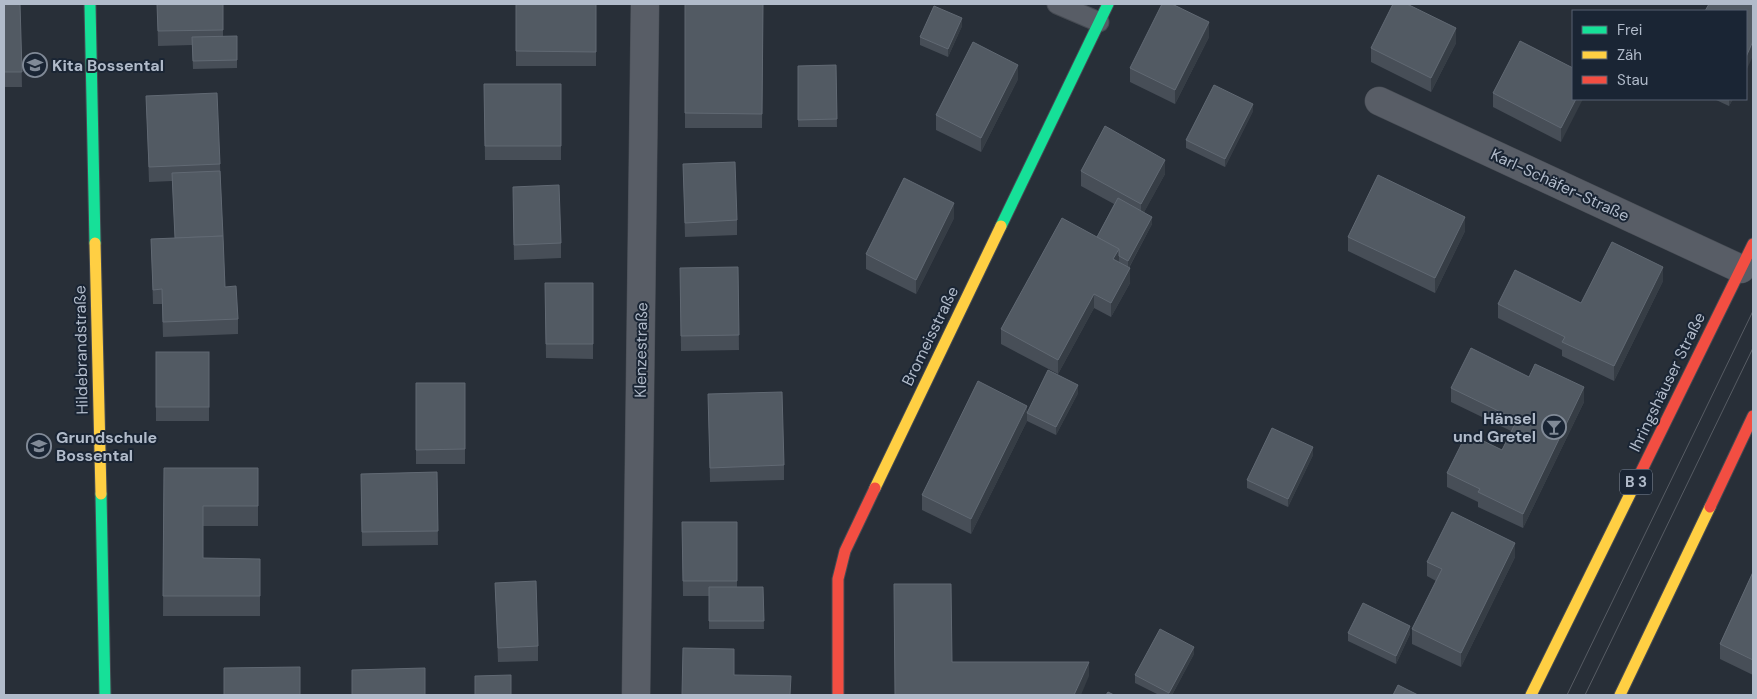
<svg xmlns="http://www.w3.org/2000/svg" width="1757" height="699" viewBox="0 0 1757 699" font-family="'DM Sans',sans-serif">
<rect width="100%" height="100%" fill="#282f38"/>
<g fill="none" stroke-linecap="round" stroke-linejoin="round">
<defs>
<path id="lane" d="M1057 4 1099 22"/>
<g id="street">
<path d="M1379 101 1741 269"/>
<path d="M636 695 645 4"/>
</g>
<g id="fast">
<path d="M90 4 95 243"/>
<path d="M1001 226 1108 4"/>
<path d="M101 494 105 695"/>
</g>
<g id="slow">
<path d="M95 243 101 494"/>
<path d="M875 488 1001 226"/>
<path d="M1531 695 1635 484"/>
<path d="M1620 695 1710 507"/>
</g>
<g id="jam">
<path d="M1635 484 1753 244"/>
<path d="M1710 507 1753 416"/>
<path d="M838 695V579L845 551 875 488"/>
</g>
</defs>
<use href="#lane" stroke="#464b53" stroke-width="21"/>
<use href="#street" stroke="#464b53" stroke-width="29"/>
<use href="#fast" stroke="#464b53" stroke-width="13"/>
<use href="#slow" stroke="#464b53" stroke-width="13"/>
<use href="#jam" stroke="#464b53" stroke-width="13"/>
<use href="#lane" stroke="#585d66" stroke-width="19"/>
<use href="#street" stroke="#585d66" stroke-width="28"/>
<use href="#fast" stroke="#16e098" stroke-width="11"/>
<use href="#slow" stroke="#ffcf43" stroke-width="11"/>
<use href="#jam" stroke="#f24e42" stroke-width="11"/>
<g stroke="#575c64" stroke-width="1">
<path d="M1567 695 1753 311"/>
<path d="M1585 695 1753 348"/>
</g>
</g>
<g fill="#474e57">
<path d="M4 4H20L22 87H4Z"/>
<path d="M157 4H223V37L237 60V68L193 69 192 45 158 46Z"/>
<rect x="516" y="4" width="80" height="62"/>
<path d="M685 4H763L762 128H685Z"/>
<path d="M962 26 948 57 920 45V37Z"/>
<path d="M1209 37 1175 104 1130 82V68Z"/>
<path d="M1456 43 1431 92 1371 62V48Z"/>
<path d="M836 65 837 127H798V66Z"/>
<path d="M1573 68 1561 142 1493 107V93Z"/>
<path d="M1018 79 981 152 936 130V115Z"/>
<path d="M484 84H561V160H485Z"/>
<path d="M146 96 220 164 225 287 238 319V334L163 337 162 304H153L151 239 175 238 172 181 149 182Z"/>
<path d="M1714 99H1733L1729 106Z"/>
<path d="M1253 111 1225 167 1186 148V140Z"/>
<path d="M683 164 737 220V235L685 237Z"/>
<path d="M1081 171 1165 174 1144 212 1152 224 1129 268 1130 283 1111 317 1094 308 1058 374 1001 344V329L1097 237 1114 204 1081 186Z"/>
<path d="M513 201 561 243V258L514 260Z"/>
<path d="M954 218 916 294 866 269V254Z"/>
<path d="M1465 231 1435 293 1348 251V237Z"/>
<path d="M738 267 739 350 681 351 680 268Z"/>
<path d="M1663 281 1614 381 1562 356V350L1498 318V304L1581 303Z"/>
<path d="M545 283H593V359L546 358Z"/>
<rect x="156" y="352" width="53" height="69"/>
<path d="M1529 377 1584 402 1523 528 1478 507V502L1447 487V473L1502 450 1511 431 1451 402V388Z"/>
<rect x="416" y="383" width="49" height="81"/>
<path d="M1078 393 1056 435 1027 421V413Z"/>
<path d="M708 394 784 465V480L710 482Z"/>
<path d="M1027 421 971 534 922 510V495Z"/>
<path d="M1313 455 1288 507 1247 488V480Z"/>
<path d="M164 468H258V526H203V558L260 559V616H163Z"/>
<path d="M437 472 438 545 362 546 361 474Z"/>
<path d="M682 522H737V587H763L764 629H709V596H683Z"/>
<path d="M1515 557 1461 667 1412 644V629L1436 581 1427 576V562Z"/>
<path d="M1753 572V675L1720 659V644Z"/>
<path d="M495 583 538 646V661L498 662Z"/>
<path d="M1348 633 1410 634 1396 664 1348 641Z"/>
<path d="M1194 654 1172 695H1159L1135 683V675Z"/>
</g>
<g fill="#363d45">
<path d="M962 18V26L948 57V49Z"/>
<path d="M1209 22V37L1175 104V90Z"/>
<path d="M1456 28V43L1431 92V78Z"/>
<path d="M1753 41V56L1746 71V57Z"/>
<path d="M1018 65V79L981 152V138Z"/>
<path d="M1576 99H1583L1561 142V128Z"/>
<path d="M1729 99H1733L1729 106Z"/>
<path d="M1253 104V111L1225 167V159Z"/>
<path d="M1165 160V174L1141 218V204Z"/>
<path d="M954 203V218L916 294V280Z"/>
<path d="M1152 217V224L1128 269V261Z"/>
<path d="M1465 217V231L1435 293V278Z"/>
<path d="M1119 249V263L1113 259Z"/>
<path d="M1663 267V281L1614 381V366Z"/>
<path d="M1130 268V283L1111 317V303Z"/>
<path d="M1094 294V308L1058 374V360Z"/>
<path d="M1078 385V393L1056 435V427Z"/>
<path d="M1584 387V402L1523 528V514Z"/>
<path d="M1027 406V421L971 534V519Z"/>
<path d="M1313 447V455L1288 507V499Z"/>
<path d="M1515 543V557L1461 667V653Z"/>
<path d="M1410 626V634L1396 664V656Z"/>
<path d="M1194 647V654L1172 695H1169V693Z"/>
<path d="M1089 662V676L1081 695H1074Z"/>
</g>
<g fill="#525a63" stroke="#616973">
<path d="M4 4H20L22 72H4Z"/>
<path d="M157 4H223V30L158 31Z"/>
<path d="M516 4H596V52L516 51Z"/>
<path d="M685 4H763L762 114 685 113Z"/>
<path d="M1162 4H1172L1209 22 1175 90 1130 68Z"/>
<path d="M1393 4H1407L1456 28 1431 78 1371 48Z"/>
<path d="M1709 4H1753V41L1746 57V11H1705Z"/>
<path d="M934 6 962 18 948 49 920 37Z"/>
<path d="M237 36V60L193 61 192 37Z"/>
<path d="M1520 41 1573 68V99H1576L1561 128 1493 93Z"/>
<path d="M973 42 1018 65 981 138 936 115Z"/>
<path d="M836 65 837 119 798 120V66Z"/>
<path d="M484 84H561V146H485Z"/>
<path d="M1214 85 1253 104 1225 159 1186 140Z"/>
<path d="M217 93 220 164 149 167 146 96Z"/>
<path d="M1105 126 1165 160 1141 204 1081 171Z"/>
<path d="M735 162 737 220 685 223 683 164Z"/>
<path d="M220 171 223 236 175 238 172 173Z"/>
<path d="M1378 175 1465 217 1435 278 1348 237Z"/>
<path d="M904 178 954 203 916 280 866 254Z"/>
<path d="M559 185 561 243 514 245 513 187Z"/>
<path d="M1118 198 1152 217 1128 261 1119 256V249L1097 237Z"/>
<path d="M1062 218 1119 249 1113 259 1130 268 1111 303 1094 294 1058 360 1001 329Z"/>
<path d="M223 236 225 287 236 286 238 319 163 322 162 289 153 290 151 239Z"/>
<path d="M1612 242 1663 267 1614 366 1562 342 1565 337 1498 304 1515 270 1581 303Z"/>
<path d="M738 267 739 335 681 336 680 268Z"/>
<path d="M545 283H593V344H546Z"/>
<path d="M1471 348 1529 377 1535 364 1584 387 1523 514 1478 492 1480 489 1447 473 1467 433 1502 450 1517 420 1451 388Z"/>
<rect x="156" y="352" width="53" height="55"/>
<path d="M1048 370 1078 385 1056 427 1027 413Z"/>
<path d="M978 381 1027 406 971 519 922 495Z"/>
<path d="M416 383H465V449L416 450Z"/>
<path d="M782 392 784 465 710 468 708 394Z"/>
<path d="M1272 428 1313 447 1288 499 1247 480Z"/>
<path d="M164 468H258V506H203V558L260 559V596H163Z"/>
<path d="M437 472 438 531 362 532 361 474Z"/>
<path d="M1452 512 1515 543 1461 653 1412 629 1442 569 1427 562Z"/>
<path d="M682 522H737V581H683Z"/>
<path d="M1753 572V660L1720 644Z"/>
<path d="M536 581 538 646 498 648 495 583Z"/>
<path d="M894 584H951L952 662H1089L1074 695H895Z"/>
<path d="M709 587H763L764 621H709Z"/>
<path d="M1363 603 1410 626 1396 656 1348 633Z"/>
<path d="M1160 629 1194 647 1169 693 1135 675Z"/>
<path d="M683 648 734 649V675L791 676 790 695H682Z"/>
<path d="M300 667V695H224V668Z"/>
<path d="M425 668V695H352V670Z"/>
<path d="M511 675V695H475V676Z"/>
<path d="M1398 685 1418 695H1393Z"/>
<path d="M1108 692 1114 695H1106Z"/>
</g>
<defs>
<symbol id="school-ring" viewBox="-11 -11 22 22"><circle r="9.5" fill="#1a2534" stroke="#818a97" stroke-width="1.5"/><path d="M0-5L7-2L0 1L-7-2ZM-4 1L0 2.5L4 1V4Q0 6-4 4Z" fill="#818a97"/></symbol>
<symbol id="bar-ring" viewBox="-11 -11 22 22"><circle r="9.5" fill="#1a2534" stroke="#818a97" stroke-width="1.5"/><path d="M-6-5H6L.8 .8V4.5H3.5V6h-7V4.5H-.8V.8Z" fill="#818a97"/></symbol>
</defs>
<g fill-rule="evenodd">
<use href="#school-ring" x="21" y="51" width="28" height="28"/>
<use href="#bar-ring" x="1540" y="413" width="28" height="28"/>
<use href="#school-ring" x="25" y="432" width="28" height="28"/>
</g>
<g text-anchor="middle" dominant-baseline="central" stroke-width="4" stroke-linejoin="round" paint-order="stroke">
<rect fill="#1a2534" stroke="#848e9d" stroke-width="1" x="1620" y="469.5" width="32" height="25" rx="4"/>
<g font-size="15" font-weight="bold" fill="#b1bbca">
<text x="1636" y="482">B 3</text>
</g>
<g font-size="16" font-weight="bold" fill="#b1bbca" stroke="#1a2534" text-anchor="start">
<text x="52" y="65">Kita Bossental</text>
<text x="1536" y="418" text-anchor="end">Hänsel<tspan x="1536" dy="18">und Gretel</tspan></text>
<text x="56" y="437">Grundschule<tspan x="56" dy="18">Bossental</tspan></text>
</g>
<g font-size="16" fill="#b1bbca" stroke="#1a2534">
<text transform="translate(1560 185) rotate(25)">Karl-Schäfer-Straße</text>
<text transform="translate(930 336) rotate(-64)">Bromeisstraße</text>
<text transform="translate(81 350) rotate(-91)">Hildebrandstraße</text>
<text transform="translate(641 350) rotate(-89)">Klenzestraße</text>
<text transform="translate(1667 382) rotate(-64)">Ihringshäuser Straße</text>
</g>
</g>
<rect width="1757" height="699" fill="none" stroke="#b1bbca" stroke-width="10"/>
<rect x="1572" y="10" width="175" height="90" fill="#1a2534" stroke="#566170"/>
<rect x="1582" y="26" width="25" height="8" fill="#16e098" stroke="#566170"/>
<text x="1617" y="35" font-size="15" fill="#b1bbca">Frei</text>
<rect x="1582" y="51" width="25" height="8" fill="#ffcf43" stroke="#566170"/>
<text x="1617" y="60" font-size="15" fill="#b1bbca">Zäh</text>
<rect x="1582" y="76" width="25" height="8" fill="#f24e42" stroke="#566170"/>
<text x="1617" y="85" font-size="15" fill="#b1bbca">Stau</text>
</svg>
